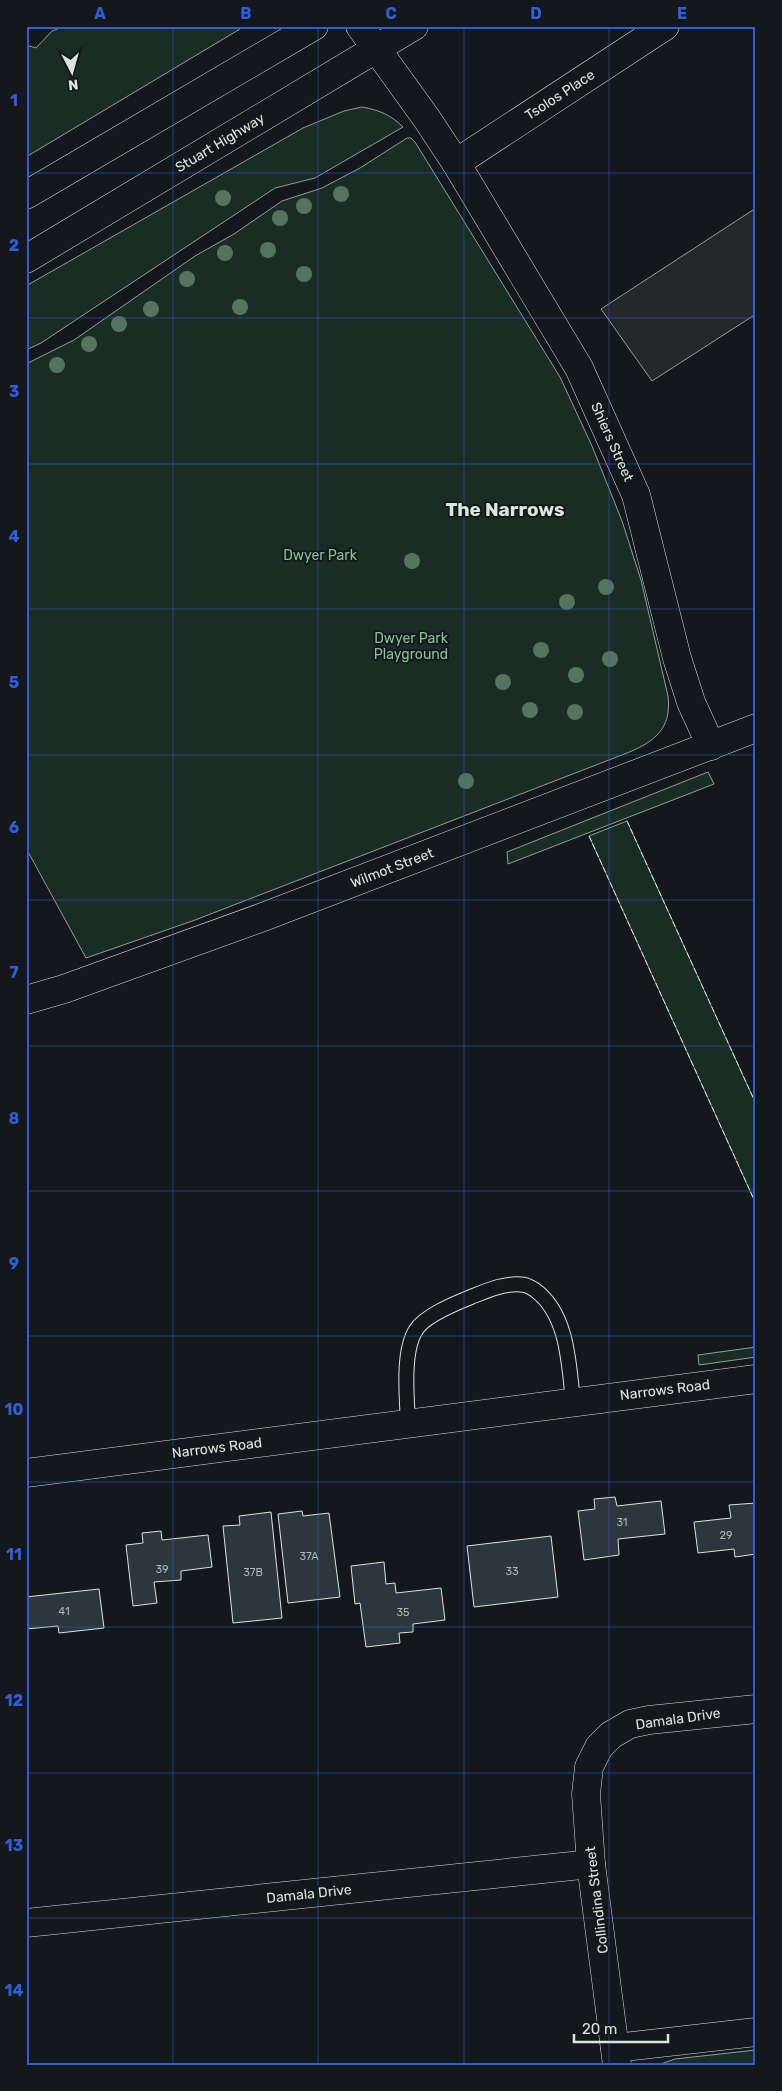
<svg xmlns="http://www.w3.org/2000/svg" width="782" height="2091" viewBox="0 0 782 2091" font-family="Rubik,sans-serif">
<rect width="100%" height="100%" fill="#14181c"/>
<g fill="#1a2d24" stroke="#939e99">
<path d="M65 26H245L26 157V45L36 48 52 31Z"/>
<path d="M362 107C379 110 391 115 403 127L315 178 275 188 41 343 26 350V286L303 128 344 111Z"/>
<path d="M407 138H411L415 142 560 377 592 446 622 521 641 580 668 696C672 729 654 742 627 753L195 920 86 958 26 848V364L74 340 195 256 234 234 282 201 322 188 360 168Z"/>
<path d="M708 772 714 784 508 864 507 852Z"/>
<path d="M627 821 756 1104V1204L589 836Z"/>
<path d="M756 1347V1357L699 1365 698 1355Z"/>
<path d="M756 2050V2065H658L675 2059Z"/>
</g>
<path fill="#24282b" stroke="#939e99" d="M756 208V314L652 381 601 309Z"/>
<g fill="#2c363c" stroke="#d8e6dc">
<path d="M615 1497 617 1506 661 1501 665 1534 618 1539 619 1555 584 1560 578 1511 595 1509 594 1499Z"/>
<path d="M756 1503V1554L735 1557 734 1549 698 1553 694 1522 731 1518 729 1505Z"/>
<path d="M302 1511 303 1516 329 1513 340 1597 288 1603 278 1514Z"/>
<path d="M271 1512 282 1618 233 1623 223 1526 240 1525 239 1516Z"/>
<path d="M161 1531 162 1540 208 1535 212 1567 181 1571V1580L154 1582 157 1603 133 1606 126 1545 143 1543 142 1533Z"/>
<path d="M551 1536 558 1597 474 1607 467 1546Z"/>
<path d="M384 1562 386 1584 395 1583 396 1593 441 1588 445 1620 413 1624V1632L399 1633 400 1643 366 1647 360 1603 355 1604 351 1566Z"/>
<path d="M99 1589 104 1628 59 1633 58 1626 26 1629V1597Z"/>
</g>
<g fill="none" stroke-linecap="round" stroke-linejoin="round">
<defs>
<path id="service" d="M408 1423C407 1399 402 1351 416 1330 424 1316 456 1303 471 1297 488 1290 506 1282 525 1285 529 1286 532 1288 535 1290 568 1314 569 1365 573 1402"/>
<g id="minor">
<path d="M360 26 427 119 456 163 579 368 636 495 677 658 691 702 711 746"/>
<path d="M456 163 665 26"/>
<path d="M26 1000 64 989 263 917 756 728"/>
<path d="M26 1473 756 1379"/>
<path d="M26 1923 591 1864"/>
<path d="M615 2048 756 2032"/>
<path d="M617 2065 591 1864 586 1794 589 1767 599 1747 611 1735 630 1724 649 1720 756 1709"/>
</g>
<g id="trunk">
<path d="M26 195 314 26"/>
<path d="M26 259 414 26"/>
</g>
</defs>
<use href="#service" stroke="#d8e6dc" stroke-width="16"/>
<use href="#minor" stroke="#d8e6dc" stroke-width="29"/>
<use href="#trunk" stroke="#d8e6dc" stroke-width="29"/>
<use href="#service" stroke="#14181c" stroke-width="14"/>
<use href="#minor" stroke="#14181c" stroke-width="28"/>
<use href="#trunk" stroke="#14181c" stroke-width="28"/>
<g stroke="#d8e6dc" stroke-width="1" stroke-dasharray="6 2.5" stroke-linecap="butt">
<path d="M627 821 756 1104"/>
<path d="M589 836 756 1204"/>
</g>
</g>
<g fill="#55745f">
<circle cx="341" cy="194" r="8"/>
<circle cx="223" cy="198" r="8"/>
<circle cx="304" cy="206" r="8"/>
<circle cx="280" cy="218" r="8"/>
<circle cx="268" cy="250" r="8"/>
<circle cx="225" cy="253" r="8"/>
<circle cx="304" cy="274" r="8"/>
<circle cx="187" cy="279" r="8"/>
<circle cx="240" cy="307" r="8"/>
<circle cx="151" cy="309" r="8"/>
<circle cx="119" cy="324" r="8"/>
<circle cx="89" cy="344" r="8"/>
<circle cx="57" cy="365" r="8"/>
<circle cx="412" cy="561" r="8"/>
<circle cx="606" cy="587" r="8"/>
<circle cx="567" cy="602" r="8"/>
<circle cx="541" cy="650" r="8"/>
<circle cx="610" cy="659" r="8"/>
<circle cx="576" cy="675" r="8"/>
<circle cx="503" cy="682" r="8"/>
<circle cx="530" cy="710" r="8"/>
<circle cx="575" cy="712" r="8"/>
<circle cx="466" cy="781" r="8"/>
</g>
<path fill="none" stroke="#305dd8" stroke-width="1" stroke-opacity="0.55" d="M173 26V2065M318 26V2065M464 26V2065M609 26V2065M26 173H756M26 318H756M26 464H756M26 609H756M26 755H756M26 900H756M26 1046H756M26 1191H756M26 1336H756M26 1482H756M26 1627H756M26 1773H756M26 1918H756"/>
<g text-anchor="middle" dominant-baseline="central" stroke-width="4" stroke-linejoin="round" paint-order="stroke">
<g font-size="11" fill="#adbab4">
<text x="622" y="1522">31</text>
<text x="726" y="1535">29</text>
<text x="309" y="1556">37A</text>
<text x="162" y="1569">39</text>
<text x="512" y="1571">33</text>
<text x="253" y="1572">37B</text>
<text x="64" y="1611">41</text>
<text x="403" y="1612">35</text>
</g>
<g font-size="14" fill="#d8e6dc" stroke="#14181c">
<text transform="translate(560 95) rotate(-33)">Tsolos Place</text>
<text transform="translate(220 143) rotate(-31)">Stuart Highway</text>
<text transform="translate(612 442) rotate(66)">Shiers Street</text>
<text transform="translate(392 868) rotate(-21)">Wilmot Street</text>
<text transform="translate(665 1390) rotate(-7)">Narrows Road</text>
<text transform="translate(217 1448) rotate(-7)">Narrows Road</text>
<text transform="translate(678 1719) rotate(-8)">Damala Drive</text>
<text transform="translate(309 1894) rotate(-6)">Damala Drive</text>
<text transform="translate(597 1900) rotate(-97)">Collindina Street</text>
</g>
<g font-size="14" fill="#8ac095" stroke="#14181c">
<text x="320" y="555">Dwyer Park</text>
<text x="411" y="638">Dwyer Park<tspan x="411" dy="16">Playground</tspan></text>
</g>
<g font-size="19" font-weight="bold" fill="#d8e6dc" stroke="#14181c">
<text x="505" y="509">The Narrows</text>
</g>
</g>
<rect width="782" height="2091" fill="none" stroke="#14181c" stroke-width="55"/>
<g transform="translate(72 72) rotate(174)" stroke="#14181c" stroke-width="4" paint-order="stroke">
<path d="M0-4L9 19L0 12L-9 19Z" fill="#d8e6dc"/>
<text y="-8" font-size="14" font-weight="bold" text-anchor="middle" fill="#d8e6dc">N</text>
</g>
<path d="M574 2034v8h94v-8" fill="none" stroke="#d8e6dc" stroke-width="2.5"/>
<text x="582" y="2034" font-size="15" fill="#d8e6dc" stroke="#14181c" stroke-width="4" paint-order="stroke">20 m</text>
<rect x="28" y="28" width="726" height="2036" fill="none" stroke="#305dd8" stroke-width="2"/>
<g font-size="16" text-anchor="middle" font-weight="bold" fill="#305dd8">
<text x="100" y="19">A</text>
<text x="246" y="19">B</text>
<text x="391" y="19">C</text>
<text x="536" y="19">D</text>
<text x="682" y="19">E</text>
<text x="14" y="106">1</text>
<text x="14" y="251">2</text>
<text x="14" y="397">3</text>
<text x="14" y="542">4</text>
<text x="14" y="688">5</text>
<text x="14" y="833">6</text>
<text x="14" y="978">7</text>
<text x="14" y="1124">8</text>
<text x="14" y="1269">9</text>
<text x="14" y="1415">10</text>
<text x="14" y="1560">11</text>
<text x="14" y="1706">12</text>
<text x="14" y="1851">13</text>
<text x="14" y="1996">14</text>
</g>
</svg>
